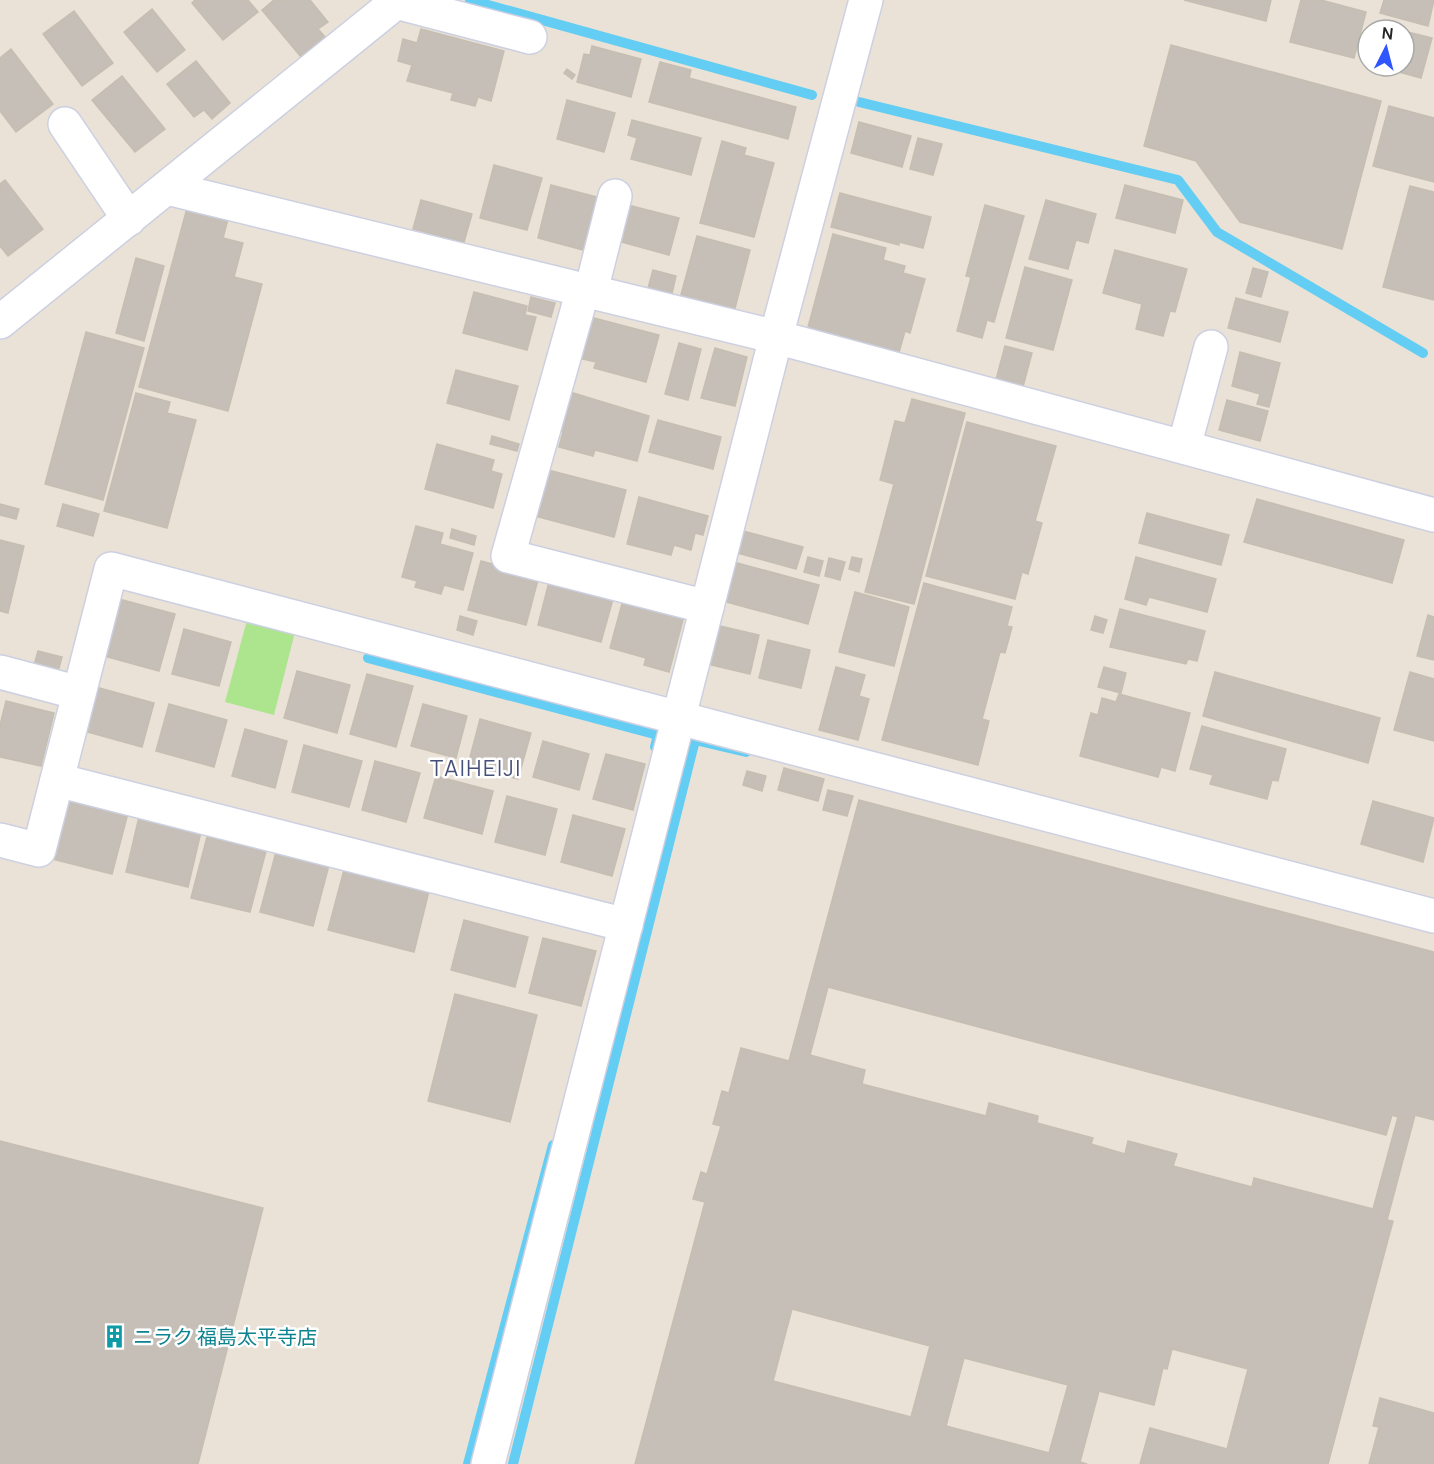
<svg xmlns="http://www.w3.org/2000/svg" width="1434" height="1464" viewBox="0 0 1434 1464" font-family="Manrope,'Noto Sans JP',sans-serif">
<rect width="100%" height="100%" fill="#eae2d6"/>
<path fill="#ade58f" d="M247 620 295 632 274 715 225 702Z"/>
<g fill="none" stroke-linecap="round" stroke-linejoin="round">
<g stroke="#63cdf3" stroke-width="10">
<path d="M470 0 812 95"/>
<path d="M859 102 1178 180 1217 232 1423 353"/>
<path d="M368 658 658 735 655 747"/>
<path d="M468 1464 553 1145"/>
<path d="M513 1464 695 740 746 752"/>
</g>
</g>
<g fill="#c5bfb7" stroke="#c5beb1" stroke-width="1.5" fill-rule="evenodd">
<path d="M195 0H248L258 12 223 40 192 3Z"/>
<path d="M274 0H310L328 22 318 29 325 37 301 57 262 10Z"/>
<path d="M1184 0H1271L1266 21Z"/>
<path d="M1301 0H1321L1366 12 1354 58 1290 42Z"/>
<path d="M1384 0H1434L1428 26 1380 13Z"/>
<path d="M152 9 185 50 157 72 124 32Z"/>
<path d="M74 11 113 63 82 86 43 34Z"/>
<path d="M1382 25 1400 30H1381Z"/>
<path d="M421 29 504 51 491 101 478 97 475 106 451 100 453 93 407 81 412 65 398 61 403 39 417 43Z"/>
<path d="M1404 31 1432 38 1421 78 1377 66H1404Z"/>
<path d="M1171 45 1381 101 1342 249 1240 222 1196 161 1144 146Z"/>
<path d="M592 46 641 59 631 97 577 82 584 54 590 55Z"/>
<path d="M11 49 53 104 16 132 0 111V58Z"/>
<path d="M196 61 230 103 212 119 204 110 194 117 167 84Z"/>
<path d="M660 62 691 70 689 78 796 107 788 139 649 102Z"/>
<path d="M567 69 575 75 572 79 564 73Z"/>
<path d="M122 76 165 129 135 152 92 100Z"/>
<path d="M567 100 615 113 604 152 557 139Z"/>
<path d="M1389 106 1434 118V182L1373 166Z"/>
<path d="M632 120 701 138 691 175 631 159 637 138 628 135Z"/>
<path d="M859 122 911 136 902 167 851 153Z"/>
<path d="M918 138 942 144 933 175 910 169Z"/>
<path d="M722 141 746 148 744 155 774 163 754 237 700 223Z"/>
<path d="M494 165 542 178 527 230 480 218Z"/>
<path d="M5 180 43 229 8 256 0 246V184Z"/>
<path d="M551 185 597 197 583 250 538 238Z"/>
<path d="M1125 185 1183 200 1175 233 1116 218Z"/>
<path d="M1410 186 1434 192V300L1383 287Z"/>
<path d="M840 193 931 217 923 248 899 242V245L831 227Z"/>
<path d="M421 200 472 214 464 242 413 229Z"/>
<path d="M1046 200 1096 214 1088 243 1076 240 1068 269 1029 259Z"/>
<path d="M628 205 679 218 669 255 618 241Z"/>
<path d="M985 205 1024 216 994 322 987 320 982 338 957 331 971 277 966 276Z"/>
<path d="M187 208 228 219 223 238 243 243 234 277 262 284 228 411 139 387Z"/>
<path d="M833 234 886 248 883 260 905 266 903 273 925 279 910 333 905 331 898 356 807 331Z"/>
<path d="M697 236 750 250 733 316 679 302Z"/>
<path d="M1115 250 1187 269 1175 312 1170 311 1163 336 1136 329 1142 304 1103 293Z"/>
<path d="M136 258 164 266 144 341 116 333Z"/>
<path d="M1025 267 1072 280 1053 350 1006 338Z"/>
<path d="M1253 268 1268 272 1261 297 1246 293Z"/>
<path d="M653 270 676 276 671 298 647 292Z"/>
<path d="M474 292 527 306 525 315 536 317 527 350 463 333Z"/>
<path d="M531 297 555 303 551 317 528 311Z"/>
<path d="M1236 298 1288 312 1280 342 1228 328Z"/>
<path d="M594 318 659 335 646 382 594 368 596 362 578 358 585 321 593 323Z"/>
<path d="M86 332 144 348 103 500 45 484Z"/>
<path d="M679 343 701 349 688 400 665 394Z"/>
<path d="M1005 346 1032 353 1021 394 994 387Z"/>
<path d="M715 348 747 357 735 406 701 398Z"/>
<path d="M1240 352 1280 363 1269 407 1257 404 1260 394 1232 386Z"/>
<path d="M456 370 518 386 509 420 447 403Z"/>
<path d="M570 392 649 416 637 461 595 450 593 456 559 447 563 432 560 431Z"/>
<path d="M136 393 170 402 167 413 196 420 167 528 104 511Z"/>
<path d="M912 399 965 413 914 604 865 592 894 484 880 480 895 421 905 423Z"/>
<path d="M1227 400 1268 411 1260 441 1219 430Z"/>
<path d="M658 420 721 437 713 469 649 452Z"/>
<path d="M967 422 1056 446 1035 521 1042 523 1028 574 1022 572 1015 599 926 576Z"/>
<path d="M492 436 519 444 517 451 490 444Z"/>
<path d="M437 444 494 460 491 471 502 474 493 508 425 489Z"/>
<path d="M548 470 626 490 614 537 535 516Z"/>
<path d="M639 497 708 516 703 535 695 533 691 550 674 545 671 555 627 544Z"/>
<path d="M1257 499 1404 540 1392 583 1244 542Z"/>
<path d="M0 504 19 509 16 519 0 515Z"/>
<path d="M63 504 99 514 93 536 57 526Z"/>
<path d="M1147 513 1229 535 1221 565 1139 543Z"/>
<path d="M416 526 443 533 440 544 473 553 463 590 444 585 441 594 415 587 417 581 402 577Z"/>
<path d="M452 529 476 536 474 545 450 538Z"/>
<path d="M743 531 803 547 796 569 737 553Z"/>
<path d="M0 540 24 546 8 613 0 611Z"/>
<path d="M808 557 823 561 819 576 804 572Z"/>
<path d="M852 557 862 559 859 572 849 569Z"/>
<path d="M1136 557 1216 579 1207 612 1149 597 1146 605 1125 599Z"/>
<path d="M829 558 845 562 840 580 825 576Z"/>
<path d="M481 561 539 576 526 625 468 610Z"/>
<path d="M730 561 819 585 808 624 719 600Z"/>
<path d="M549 582 613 599 601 642 538 625Z"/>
<path d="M924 583 1012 607 1007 626 1012 627 1005 653 1000 652 982 719 989 721 978 765 882 740Z"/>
<path d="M855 592 909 607 894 666 839 652Z"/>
<path d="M119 599 175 614 159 671 104 656Z"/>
<path d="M623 600 684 616 669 672 644 665 646 658 610 648Z"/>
<path d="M1120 609 1205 631 1197 661 1188 659 1186 664 1110 647Z"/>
<path d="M1428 615 1434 617V660L1417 656Z"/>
<path d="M460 616 477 621 473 635 457 630Z"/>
<path d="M1095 616 1107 620 1103 633 1091 630Z"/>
<path d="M716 625 759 635 750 674 707 664Z"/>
<path d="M184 629 231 642 219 686 172 674Z"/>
<path d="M768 640 810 650 801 688 759 678Z"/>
<path d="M38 651 62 657 57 675 33 669Z"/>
<path d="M836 667 865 675 859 696 869 699 858 740 819 730Z"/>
<path d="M1104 667 1126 673 1121 693 1098 687Z"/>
<path d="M297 671 350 685 337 733 284 718Z"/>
<path d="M1215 672 1380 718 1368 763 1203 716Z"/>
<path d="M1410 672 1434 679V741L1394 730Z"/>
<path d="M367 674 413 686 396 747 350 734Z"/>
<path d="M96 687 154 703 142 747 84 731Z"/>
<path d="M1119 694 1190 713 1175 771 1161 767 1158 777 1080 756 1091 713 1098 715 1102 698 1116 702Z"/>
<path d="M6 701 54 713 41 766 0 757V725Z"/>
<path d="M169 704 227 720 214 767 156 751Z"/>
<path d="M423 704 467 716 456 758 411 746Z"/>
<path d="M480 719 531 733 518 779 468 765Z"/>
<path d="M1202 726 1286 749 1278 781 1272 780 1267 799 1210 784 1213 775 1190 769Z"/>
<path d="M245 729 287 741 275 788 232 776Z"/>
<path d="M543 741 589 754 579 790 533 777Z"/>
<path d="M304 745 362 761 349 807 292 792Z"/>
<path d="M606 754 645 764 633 810 593 799Z"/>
<path d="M375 761 420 773 406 822 362 810Z"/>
<path d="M784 768 824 779 818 801 778 790Z"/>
<path d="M747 771 766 776 762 791 743 785Z"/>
<path d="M436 776 493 791 482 834 424 818Z"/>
<path d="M828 790 853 796 847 816 823 810Z"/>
<path d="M507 796 557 809 545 855 495 842Z"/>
<path d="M64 797 128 813 112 874 48 858Z"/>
<path d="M859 800 1434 952V1120L1415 1115 1387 1220 1393 1221 1328 1464H1140L1150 1428 1227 1449 1248 1369 1172 1349 1167 1369 1163 1368 1154 1405 1099 1391 1080 1462 1087 1464H635L705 1202 693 1199 701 1172 707 1174 721 1126 713 1124 722 1091 729 1093 741 1048 789 1061ZM828 987 1386 1135 1392 1115 1398 1117 1373 1209 1254 1178 1252 1187 1173 1166 1177 1154 1128 1141 1125 1154 1091 1144 1093 1138 1037 1123 1038 1116 989 1103 986 1116 862 1084 865 1070 810 1055ZM792 1309 930 1346 911 1417 773 1381ZM964 1358 1068 1385 1049 1453 946 1426Z"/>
<path d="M1373 801 1434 818 1423 862 1361 844Z"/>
<path d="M573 815 625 829 612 876 561 862Z"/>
<path d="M139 817 201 832 188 887 126 872Z"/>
<path d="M207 837 266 851 250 912 191 898Z"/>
<path d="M276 852 329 865 313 926 260 912Z"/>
<path d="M344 870 429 891 414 952 328 930Z"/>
<path d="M464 920 528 937 515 987 451 970Z"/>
<path d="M543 938 596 951 581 1006 529 993Z"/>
<path d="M455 994 537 1015 510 1122 428 1101Z"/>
<path d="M0 1141 263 1208 198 1464H0Z"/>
<path d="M1380 1398 1434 1413V1464H1369L1379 1427 1373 1426Z"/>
</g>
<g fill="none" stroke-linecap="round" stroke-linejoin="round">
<defs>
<g id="minor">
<path d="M396 2 530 37"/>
<path d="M65 124 129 219"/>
<path d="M167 188 776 337 1434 515"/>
<path d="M583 290 508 556 707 607"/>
<path d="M591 291 615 196"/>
<path d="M0 322 399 0"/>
<path d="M1184 447 1211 347"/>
<path d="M0 672 79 693"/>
<path d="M57 780 626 925"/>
<path d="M0 840 39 850 111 569 1434 916"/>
<path d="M488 1464 776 337 866 0"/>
</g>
</defs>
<use href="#minor" stroke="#ccd0e1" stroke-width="36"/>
<use href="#minor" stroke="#fff" stroke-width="33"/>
</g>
<defs>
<symbol id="building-bare" viewBox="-9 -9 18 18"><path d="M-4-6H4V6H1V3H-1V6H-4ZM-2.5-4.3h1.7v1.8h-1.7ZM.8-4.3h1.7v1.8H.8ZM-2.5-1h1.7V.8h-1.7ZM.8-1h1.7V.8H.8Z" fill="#0f9aa8" stroke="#fff" stroke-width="2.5" paint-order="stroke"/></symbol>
</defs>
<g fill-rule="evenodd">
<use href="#building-bare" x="98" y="1320" width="33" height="33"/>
</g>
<g text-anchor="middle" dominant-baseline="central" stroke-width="5" stroke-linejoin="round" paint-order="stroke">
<g font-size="20" fill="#0d838f" stroke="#fff" text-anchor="start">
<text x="133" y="1336">ニラク 福島太平寺店</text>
</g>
<g font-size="22" letter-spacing="1.5" fill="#464f78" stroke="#fff">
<text x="476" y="768">TAIHEIJI</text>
</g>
</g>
<g transform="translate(1386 48) rotate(6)"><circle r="28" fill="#ffffff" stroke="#a8a8a8" stroke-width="1.5"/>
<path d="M0-4.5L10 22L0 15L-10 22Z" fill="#2f56ff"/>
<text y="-9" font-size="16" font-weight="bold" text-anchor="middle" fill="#262626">N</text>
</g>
</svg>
